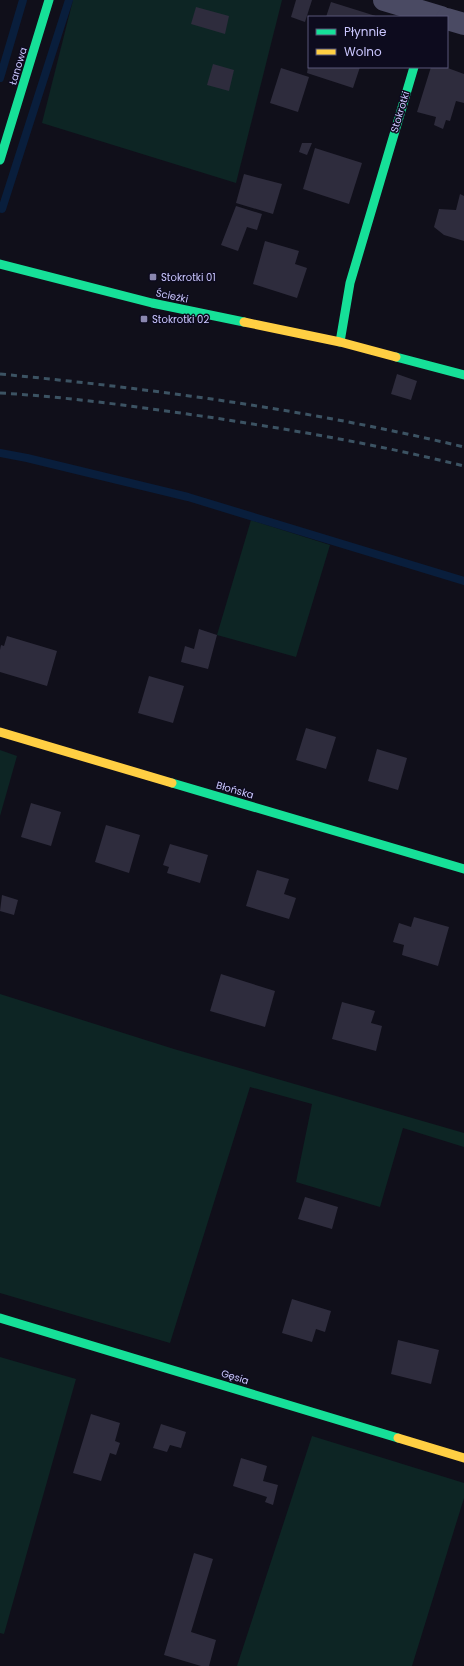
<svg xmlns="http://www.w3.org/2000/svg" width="464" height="1666" viewBox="0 0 464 1666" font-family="Poppins,sans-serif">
<rect width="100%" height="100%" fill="#100f1a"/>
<g fill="#0d2524">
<path d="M73 0H282L236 183 42 123Z"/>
<path d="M251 520 330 545 296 657 217 635Z"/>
<path d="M0 750 17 756 0 816Z"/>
<path d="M0 994 174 1049 464 1133V1147L403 1128 380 1207 296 1182 312 1104 250 1087 170 1343 0 1293Z"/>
<path d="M0 1357 76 1379 4 1634 0 1633Z"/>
<path d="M312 1436 464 1483V1498L412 1666H237Z"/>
</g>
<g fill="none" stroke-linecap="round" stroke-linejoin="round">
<g stroke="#091e3c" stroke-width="8">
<path d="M0 78 23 0"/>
<path d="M2 209 69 0"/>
<path d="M0 453 27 458 188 497 464 581"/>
</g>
</g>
<g fill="#2e2c3d">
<path d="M296 0H312L305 22 291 17Z"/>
<path d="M331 2 379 17H326Z"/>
<path d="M196 7 229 16 225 34 191 24Z"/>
<path d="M213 64 234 70 229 91 207 85Z"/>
<path d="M308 67H360L353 88 307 73Z"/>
<path d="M431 67H445L464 74V103L456 101 450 121 446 120 443 129 434 125 436 117 417 112Z"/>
<path d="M281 68 309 77 298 112 270 103Z"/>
<path d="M302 143H312L307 155 299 152Z"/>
<path d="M315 148 362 163 349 204 303 189Z"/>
<path d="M244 174 282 184 273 214 236 203Z"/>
<path d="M460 194 464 196V241L444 235 434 227 439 209 456 210Z"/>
<path d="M236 206 262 214 257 230 247 227 238 251 221 245Z"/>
<path d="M265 241 299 251 295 264 307 268 297 298 253 284Z"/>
<path d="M397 374 417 381 411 400 391 394Z"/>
<path d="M199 629 217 635 208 669 181 662 185 646 194 649Z"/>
<path d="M7 636 57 651 47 686 0 672V650L1 645 4 646Z"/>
<path d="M149 676 184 686 173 723 138 713Z"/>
<path d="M306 728 336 737 326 769 296 760Z"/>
<path d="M377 749 407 758 398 790 368 781Z"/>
<path d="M31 803 61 812 51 846 21 837Z"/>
<path d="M106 825 140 835 129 873 95 862Z"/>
<path d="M170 844 208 855 200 883 167 873 169 867 163 865Z"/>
<path d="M257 870 289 879 284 894 296 898 289 919 246 906Z"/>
<path d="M2 895 18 900 14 915 0 911Z"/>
<path d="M414 917 449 927 438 966 402 955 404 945 393 942 399 923 411 927Z"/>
<path d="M221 974 275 991 265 1027 210 1011Z"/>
<path d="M342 1002 375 1011 371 1023 382 1026 376 1051 332 1039Z"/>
<path d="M305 1197 338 1207 332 1229 298 1219Z"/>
<path d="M292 1299 331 1311 325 1332 316 1329 312 1342 282 1333Z"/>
<path d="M398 1340 439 1350 431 1384 391 1374Z"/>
<path d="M91 1414 120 1423 115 1441 120 1443 116 1455 110 1453 101 1481 73 1473Z"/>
<path d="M161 1424 186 1432 181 1448 170 1445 167 1452 153 1448Z"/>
<path d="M241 1458 267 1466 263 1481 278 1485 273 1505 265 1502 267 1497 233 1486Z"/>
<path d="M194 1553 213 1559 191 1632 216 1640 209 1666H201L164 1655Z"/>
</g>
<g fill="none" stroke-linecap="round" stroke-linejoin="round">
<g stroke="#4a4a63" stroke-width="22">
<path d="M384 0 441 17"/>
<path d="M447 19 464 24"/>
</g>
<g stroke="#16e098" stroke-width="9">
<path d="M0 160 49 0"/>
<path d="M0 264 152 303 244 322"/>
<path d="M340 342 350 283 414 67"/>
<path d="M396 357 464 375"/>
<path d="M172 783 464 869"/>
<path d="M0 1318 398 1438"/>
</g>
<g stroke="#ffcf43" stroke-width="9">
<path d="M244 322 340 342 396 357"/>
<path d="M0 732 172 783"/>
<path d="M398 1438 464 1458"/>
</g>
<g stroke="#3c5363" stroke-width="3" stroke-dasharray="6 5" stroke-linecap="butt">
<path d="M0 374C156 389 311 410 464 447"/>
<path d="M0 393C70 397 139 407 208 417 294 430 380 445 464 466"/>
</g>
</g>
<g fill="#8a87af" stroke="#0d0b1e" stroke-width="1.5">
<rect x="149" y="273" width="8" height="8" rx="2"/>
<rect x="140" y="315" width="8" height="8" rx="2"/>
</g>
<g text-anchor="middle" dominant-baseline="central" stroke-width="3" stroke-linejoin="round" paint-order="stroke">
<g font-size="10" fill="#cbc7ff" stroke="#0d0b1e">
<text transform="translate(18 66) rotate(-73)">Łanowa</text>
<text transform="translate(400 112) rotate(-73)">Stokrotki</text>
<text transform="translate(172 296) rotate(12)">Ścieżki</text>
<text transform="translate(235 790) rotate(16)">Błońska</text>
<text transform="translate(235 1377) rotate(17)">Gęsia</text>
</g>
<g font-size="10" fill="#cbc7ff" stroke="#0d0b1e" text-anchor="start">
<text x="161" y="277">Stokrotki 01</text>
<text x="152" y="319">Stokrotki 02</text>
</g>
</g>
<rect x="308" y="16" width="140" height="52" fill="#0d0b1e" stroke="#595678"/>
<rect x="316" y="29" width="20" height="6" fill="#16e098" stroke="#595678"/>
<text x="344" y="36" font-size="12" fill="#cbc7ff">Płynnie</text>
<rect x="316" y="49" width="20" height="6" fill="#ffcf43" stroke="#595678"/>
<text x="344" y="56" font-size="12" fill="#cbc7ff">Wolno</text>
</svg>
